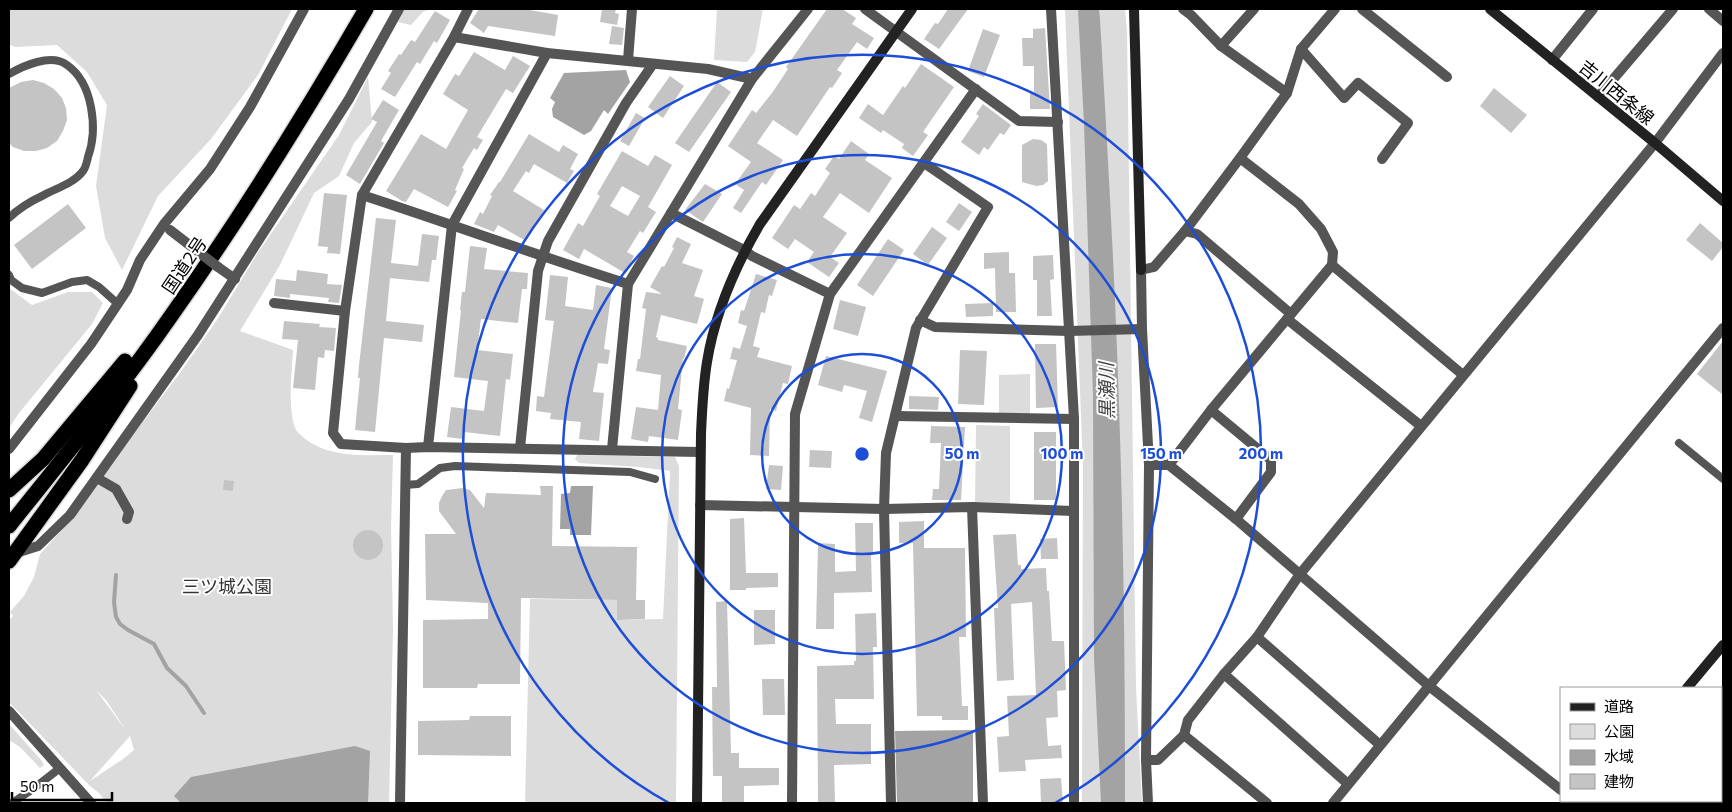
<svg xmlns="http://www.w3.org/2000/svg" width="1732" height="812" viewBox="0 0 1732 812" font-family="Commissioner,'Noto Sans JP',sans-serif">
<rect width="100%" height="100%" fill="#fff"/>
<g fill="#dcdcdc" fill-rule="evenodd">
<path d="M9 9H292L258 75 211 139 158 196 122 270 105 238 96 186 107 105 87 72 57 45 15 47 9 44Z"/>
<path d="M404 9H430L423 12 411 25 398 22Z"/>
<path d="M717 9H763L755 52 747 62 714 60Z"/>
<path d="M1065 9H1125L1127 32 1136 687 1142 803H1082L1083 467Z"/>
<path d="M368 77 372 122 354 143 339 176 314 193 280 265 240 331 293 350C292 372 287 410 296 430 298 433 302 436 304 438 329 458 363 455 393 455L391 527 393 628 389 803H107L99 793 90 786 9 702V621L13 616 10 612 24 596 34 577 40 554 71 520 131 437 180 373 217 320 257 254 339 135ZM96 690 106 700 127 732ZM130 736 134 750 123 759 90 781Z"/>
<path d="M9 288 32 305 68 292H92L103 303 92 324 19 413 9 428Z"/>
<path d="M1030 374V414L999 413V375Z"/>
<path d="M976 425 1010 426V504H975Z"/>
<path d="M577 455 675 457 679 466 676 803H525L530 599 617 600V620L663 619 670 471 639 467 579 463 575 459Z"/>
<path d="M9 724 42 761 44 765 40 768 20 747 9 740Z"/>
</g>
<g fill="#a3a3a3">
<path d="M1078 9H1099L1100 19C1108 158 1116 297 1120 437 1124 559 1125 681 1125 803H1101L1094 657 1093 395 1084 124Z"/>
<path d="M626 70 630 82 608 114 604 110 591 131 584 135 553 117 552 109 555 102 550 98 564 73Z"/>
<path d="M571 486H593L591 535H570V529H560L561 494 570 493Z"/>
<path d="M973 730V803H897L895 731Z"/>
<path d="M355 746 370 751 368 803H181L174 796 191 777Z"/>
</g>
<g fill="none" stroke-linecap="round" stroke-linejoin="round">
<path stroke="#a3a3a3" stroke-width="4" d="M116 575 114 602 116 617 120 624 128 630 154 644 167 668 186 686 204 713"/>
</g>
<g fill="#c4c4c4" fill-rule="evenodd">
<path d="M479 9H524L558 15 555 36 488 26 484 33 470 23Z"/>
<path d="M602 9H616L615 13 619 14 617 25 600 22Z"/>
<path d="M827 9H842L856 18 852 24 874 38 867 49 857 42 837 70 842 73 832 88 830 87 797 136 773 120 757 143 783 160 766 185 762 182 741 213 733 208 744 190 735 184 751 162 728 146 752 110 756 113 772 93 788 69 786 67Z"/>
<path d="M948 9H968L939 49 924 39 935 23 938 24Z"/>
<path d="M435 11 450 20 437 43 434 41 420 64 417 62 395 97 381 89 391 73 388 71 399 54 401 55 411 40 415 42Z"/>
<path d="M612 26 624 28 622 45 609 44Z"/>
<path d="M1045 28 1050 109H1030V92H1034V66H1023L1022 38H1033V29Z"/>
<path d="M983 29 1000 35 984 77 968 71Z"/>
<path d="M474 52 505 70 513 56 530 66 513 93 506 89 477 137 483 140 477 150 474 148 462 168 464 169 455 190 457 191 448 207 414 189 406 202 402 201 386 191 421 134 446 149 468 110 443 94 455 74 459 76Z"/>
<path d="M921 64 954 87 923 132 928 135 913 156 902 148 904 144 883 130 881 133 859 118 868 104 883 115 903 86 905 88Z"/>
<path d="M670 76 684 86 663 118 648 107Z"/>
<path d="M33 80 44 83 54 89 62 98 66 108 67 120 63 131 57 141 47 148 36 151H24L13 147 9 143V88L21 82Z"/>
<path d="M717 82 731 92 689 152 675 143Z"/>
<path d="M1494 88 1527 115 1511 133 1480 106Z"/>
<path d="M383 100 399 110 381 141 384 143 360 184 346 175 377 122 371 119Z"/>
<path d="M983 104 1011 125 1004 135 1000 133 988 150 984 147 979 155 961 142 979 116 976 114Z"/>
<path d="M636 113 645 118 629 146 620 141Z"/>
<path d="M529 134 559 152 563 145 578 154 570 169 574 171 567 183 534 164 529 173 526 171 513 191 544 210 526 241 498 225 494 232 474 224 480 212 483 214 492 196 490 195 499 182H500Z"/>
<path d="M1033 139 1041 140 1047 144 1048 181 1043 185 1036 186 1022 182V145Z"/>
<path d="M851 141 869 154 865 160 892 178 869 213 840 193 823 217 847 233 830 257 839 263 829 277 807 262 814 252 795 239 788 249 772 238 794 205 800 209 811 193 815 196 830 173 825 169 834 156 839 159Z"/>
<path d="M622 151 648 166 655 155 672 165 648 207 656 212 643 233 640 231 627 252 634 256 625 273 584 249 579 259 563 250 578 223 583 226 600 196 597 194ZM622 186 640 196 628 216 610 206Z"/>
<path d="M705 184 722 194 703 222 685 210Z"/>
<path d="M324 193 347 195 340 254 327 253 328 247 318 246Z"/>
<path d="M959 203 972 212 959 231 946 222Z"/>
<path d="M68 204 86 228 32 269 14 245Z"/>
<path d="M376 218 396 220 391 263 418 266 422 234 439 236 436 260H432L429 282 390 278 386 321 424 325 422 342 384 338 375 432 355 430 360 378H358L359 365Z"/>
<path d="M1700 223 1723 243V247L1712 261 1686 240Z"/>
<path d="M932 227 947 238 928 265 913 254Z"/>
<path d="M677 237 691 244 682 263 703 270 694 296 704 299 697 324 661 315 656 337 658 338V340L687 346 684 359 683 358 678 409 682 410 678 440 649 436 648 442 631 439 636 407 658 410 661 375 636 371 638 359H640L646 309 642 308 646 292 662 294 650 287 662 266 664 267 674 248 672 247Z"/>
<path d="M888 239 904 250 873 296 857 285Z"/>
<path d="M470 246 487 248 484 269 528 273 527 289H522L518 323 481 319 477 350 513 354 510 380 506 379 500 436 464 432 463 439 447 437 451 407 484 411 488 381 454 377 461 310H460L462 292H465Z"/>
<path d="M1009 252V273H1015L1016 312H996L995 268 984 269V253Z"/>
<path d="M1053 255 1054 279 1050 280 1052 316H1037V280H1033V256Z"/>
<path d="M297 270 328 274 327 284 342 285 339 303 328 302 329 298 290 294V298L274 296 276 279 296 281Z"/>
<path d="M756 274 777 280 772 296 769 295 765 313 761 312 753 346 760 348 757 357 792 366 788 384 783 383 776 411 770 409 769 456 750 455 751 408 724 401 727 388 729 389 737 360 730 359 733 347 740 349 747 326 738 323 741 310 744 311Z"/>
<path d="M550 275 568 277 565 306 593 310 596 285 612 288 604 349 610 350 608 364 598 363 593 392 604 393 599 441 579 439 581 422 550 419 551 413 536 411 537 396 544 397 554 321 545 320Z"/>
<path d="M840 300 866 307 858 336 833 329Z"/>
<path d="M993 303V316L966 317 965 304Z"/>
<path d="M284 321 320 324 319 327 336 328 334 351 325 350 324 358 318 357 315 390 293 388 298 340 282 339Z"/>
<path d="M1723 341V395L1697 374Z"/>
<path d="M1035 344H1056L1058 407 1036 408Z"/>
<path d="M960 350 987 351 984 405 958 404Z"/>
<path d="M826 356 887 371 872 422 859 418 867 391 844 385 842 392 818 385Z"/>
<path d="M909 396 939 397 938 410 909 409Z"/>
<path d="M931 426 965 427 961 500H932L933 489H939L941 443H930Z"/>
<rect x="1034" y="432" width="22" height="68"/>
<path d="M810 450 832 451 831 468 809 467Z"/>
<path d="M769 465 783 466 781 490 766 489Z"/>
<path d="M224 480 234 481 233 491 223 490Z"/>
<path d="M540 486H553L552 546 637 547 636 600H645V619L617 620V600L521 598 520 684H478L477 688H423V620L488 619V603L426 600 425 534H456L439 511V503L442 496 446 490 463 488 470 490 484 508 486 493 541 495Z"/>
<path d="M744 518 746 573H778V587L746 588V590H730V519Z"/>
<path d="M924 521V548H965L966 637H959L962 706H968V720H942V716H917L913 543H899V522Z"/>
<path d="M855 523H873V553H871L872 592 834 593V629H816L818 543 835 544V572L856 571Z"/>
<circle cx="368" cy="545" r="15"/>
<path d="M1016 534 1018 565H1021V569L1046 568 1047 591H1049L1052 641H1064L1066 690 1057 691 1058 717 1046 718 1048 746 1061 745 1062 758 1025 760 1026 771 999 772 997 737 1009 736 1007 696 1036 695 1032 602 1011 604 1014 680 997 681 994 608H998L993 535Z"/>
<path d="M1057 538 1058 559H1041L1040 539Z"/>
<path d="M727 601 731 753H739V768H779V785L744 786V803H722V776H713L712 687H717L716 602Z"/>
<path d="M754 610H775V644L754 645Z"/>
<path d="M876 613 877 647H873L874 699H835L836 724H871V764L834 765 835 803H818L817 666 854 665V661H856L855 614Z"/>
<path d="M762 679H784L785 715H763Z"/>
<path d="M470 716H511V756L418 755V721L469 720Z"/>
<path d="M1061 778 1063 803H1041L1040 779Z"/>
</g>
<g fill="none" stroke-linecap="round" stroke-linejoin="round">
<defs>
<g id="highway">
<path d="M9 490 43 459 125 361"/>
<path d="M9 526C64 457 121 388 171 316 241 217 305 114 366 9"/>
<path d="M9 561 82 460 130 386"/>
</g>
</defs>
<use href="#highway" stroke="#dbdbdb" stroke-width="18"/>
<g stroke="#555" stroke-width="8">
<path d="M9 74C23 66 51 53 67 65 93 83 98 129 88 157 87 161 86 167 83 171 74 183 57 188 44 195 31 201 19 208 9 218"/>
<path d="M9 275 11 280 22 288 42 293 72 282 87 280 99 287 118 304"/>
<path d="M1679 443 1723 479"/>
<path d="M405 485 418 484 440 468 455 466 630 472 655 479"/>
<path d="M12 803 33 789 60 768"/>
</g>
<g stroke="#555" stroke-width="10">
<path d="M468 9 454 37 362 195 345 311 333 433 341 444 406 448 428 447 700 452"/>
<path d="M865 9 1019 121 1058 122"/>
<path d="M1051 9 1074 419V803"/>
<path d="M1183 9 1191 15 1221 46 1287 93"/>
<path d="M1362 9 1447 77"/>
<path d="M1709 9 1723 21"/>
<path d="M454 37 547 53 708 69 752 79"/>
<path d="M1221 46 1254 9"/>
<path d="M1301 49 1344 98 1358 83 1408 123 1382 159"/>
<path d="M628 60 632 9"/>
<path d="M1552 60 1593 9"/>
<path d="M1598 97 1673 9"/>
<path d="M1240 158 1299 204 1321 229 1333 252 1332 265 1463 375"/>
<path d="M362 195C451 224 539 256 628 284"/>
<path d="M671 213 744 250 752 256 830 294"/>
<path d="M1185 231 1197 234 1291 314"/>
<path d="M218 267 235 279"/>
<path d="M274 303 345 311"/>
<path d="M1287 319 1421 426"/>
<path d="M920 320 935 327 1069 331 1142 329"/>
<path d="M1211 410 1271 460V472L1236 519"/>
<path d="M895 416 1074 419"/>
<path d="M428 447 452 225 547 53"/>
<path d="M520 448 538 271 548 241 626 103 653 64"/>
<path d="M9 449 91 344 127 290 140 260 164 224 210 169 250 107 304 9"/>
<path d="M612 449 628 284 752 79 808 9"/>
<path d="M1149 465H1169L1236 519 1429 686 1561 790"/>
<path d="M1169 465 1211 410 1332 265"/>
<path d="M97 478 116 489 129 512 127 519"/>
<path d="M700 505 884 509 972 507 1073 511"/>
<path d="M972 507 983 803"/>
<path d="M16 553 38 546 70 515 198 335 349 99 399 9"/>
<path d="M1257 637 1380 745"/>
<path d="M1224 674 1348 784"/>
<path d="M9 711 91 803"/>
<path d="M1184 735 1188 720 1224 674 1257 637 1300 574 1655 143 1723 53"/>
<path d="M1146 760H1158L1184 735 1267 803"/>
<path d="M1575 801 1578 803"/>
<path d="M400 803 406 448"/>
<path d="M792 803 795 414 830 294 976 89"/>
<path d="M891 803 884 509 886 453 916 328 988 207 924 163"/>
<path d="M1148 803 1146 760 1149 465 1142 329 1141 270 1154 267 1185 231 1240 158 1287 93 1301 49 1335 9"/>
<path d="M1333 803 1723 328"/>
</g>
<g stroke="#222" stroke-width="10">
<path d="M1134 9 1141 270"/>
<path d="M1490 9 1655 143 1723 201"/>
<path d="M1687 688 1723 645"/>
<path d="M697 803 701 434C702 410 703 386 707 362 715 312 735 267 760 224L912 9"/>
<path d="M1589 803 1591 801"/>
</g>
<use href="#highway" stroke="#000" stroke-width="15"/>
<path stroke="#555" stroke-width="10" d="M170 230 218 267"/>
</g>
<g fill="none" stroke="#1d4ed8" stroke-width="2.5">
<circle cx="862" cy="454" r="100"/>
<circle cx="862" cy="454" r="200"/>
<circle cx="862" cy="454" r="299"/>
<path d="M669 803A399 399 0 1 1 1055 803"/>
</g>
<g text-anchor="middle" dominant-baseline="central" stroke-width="4" stroke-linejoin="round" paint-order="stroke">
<g font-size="18" fill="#000" stroke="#fff">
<text transform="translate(1617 92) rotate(39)">吉川西条線</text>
<text transform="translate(184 265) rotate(-56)">国道2号</text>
</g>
<g font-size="18" fill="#333" stroke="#fff">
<text x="227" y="586">三ツ城公園</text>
</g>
<g font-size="19" font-style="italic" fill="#444" stroke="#fff">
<text transform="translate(1106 391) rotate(-91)">黒瀬川</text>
</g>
</g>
<circle cx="862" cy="454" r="8" fill="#1d4ed8" stroke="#fff" stroke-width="2.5"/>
<g font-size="15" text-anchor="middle" font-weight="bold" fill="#1d4ed8" stroke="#fff" stroke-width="4" stroke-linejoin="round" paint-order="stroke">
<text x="962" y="459">50 m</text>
<text x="1062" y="459">100 m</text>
<text x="1161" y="459">150 m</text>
<text x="1261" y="459">200 m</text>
</g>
<rect width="1732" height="812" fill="none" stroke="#000000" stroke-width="20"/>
<rect x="1560" y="687" width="162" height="115" fill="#ffffff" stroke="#999999"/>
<rect x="1570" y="703" width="25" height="8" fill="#222222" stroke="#999999"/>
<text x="1604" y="712" font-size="15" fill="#000000">道路</text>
<rect x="1570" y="724" width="25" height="15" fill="#dcdcdc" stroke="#999999"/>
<text x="1604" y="737" font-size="15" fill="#000000">公園</text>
<rect x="1570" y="750" width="25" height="15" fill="#a3a3a3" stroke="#999999"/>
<text x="1604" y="762" font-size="15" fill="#000000">水域</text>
<rect x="1570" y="774" width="25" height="15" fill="#c4c4c4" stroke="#999999"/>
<text x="1604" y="787" font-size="15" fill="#000000">建物</text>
<path d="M12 792v8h100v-8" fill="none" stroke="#000000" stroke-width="2.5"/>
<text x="20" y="792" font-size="15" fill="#000000" stroke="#ffffff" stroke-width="4" paint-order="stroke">50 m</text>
</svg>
